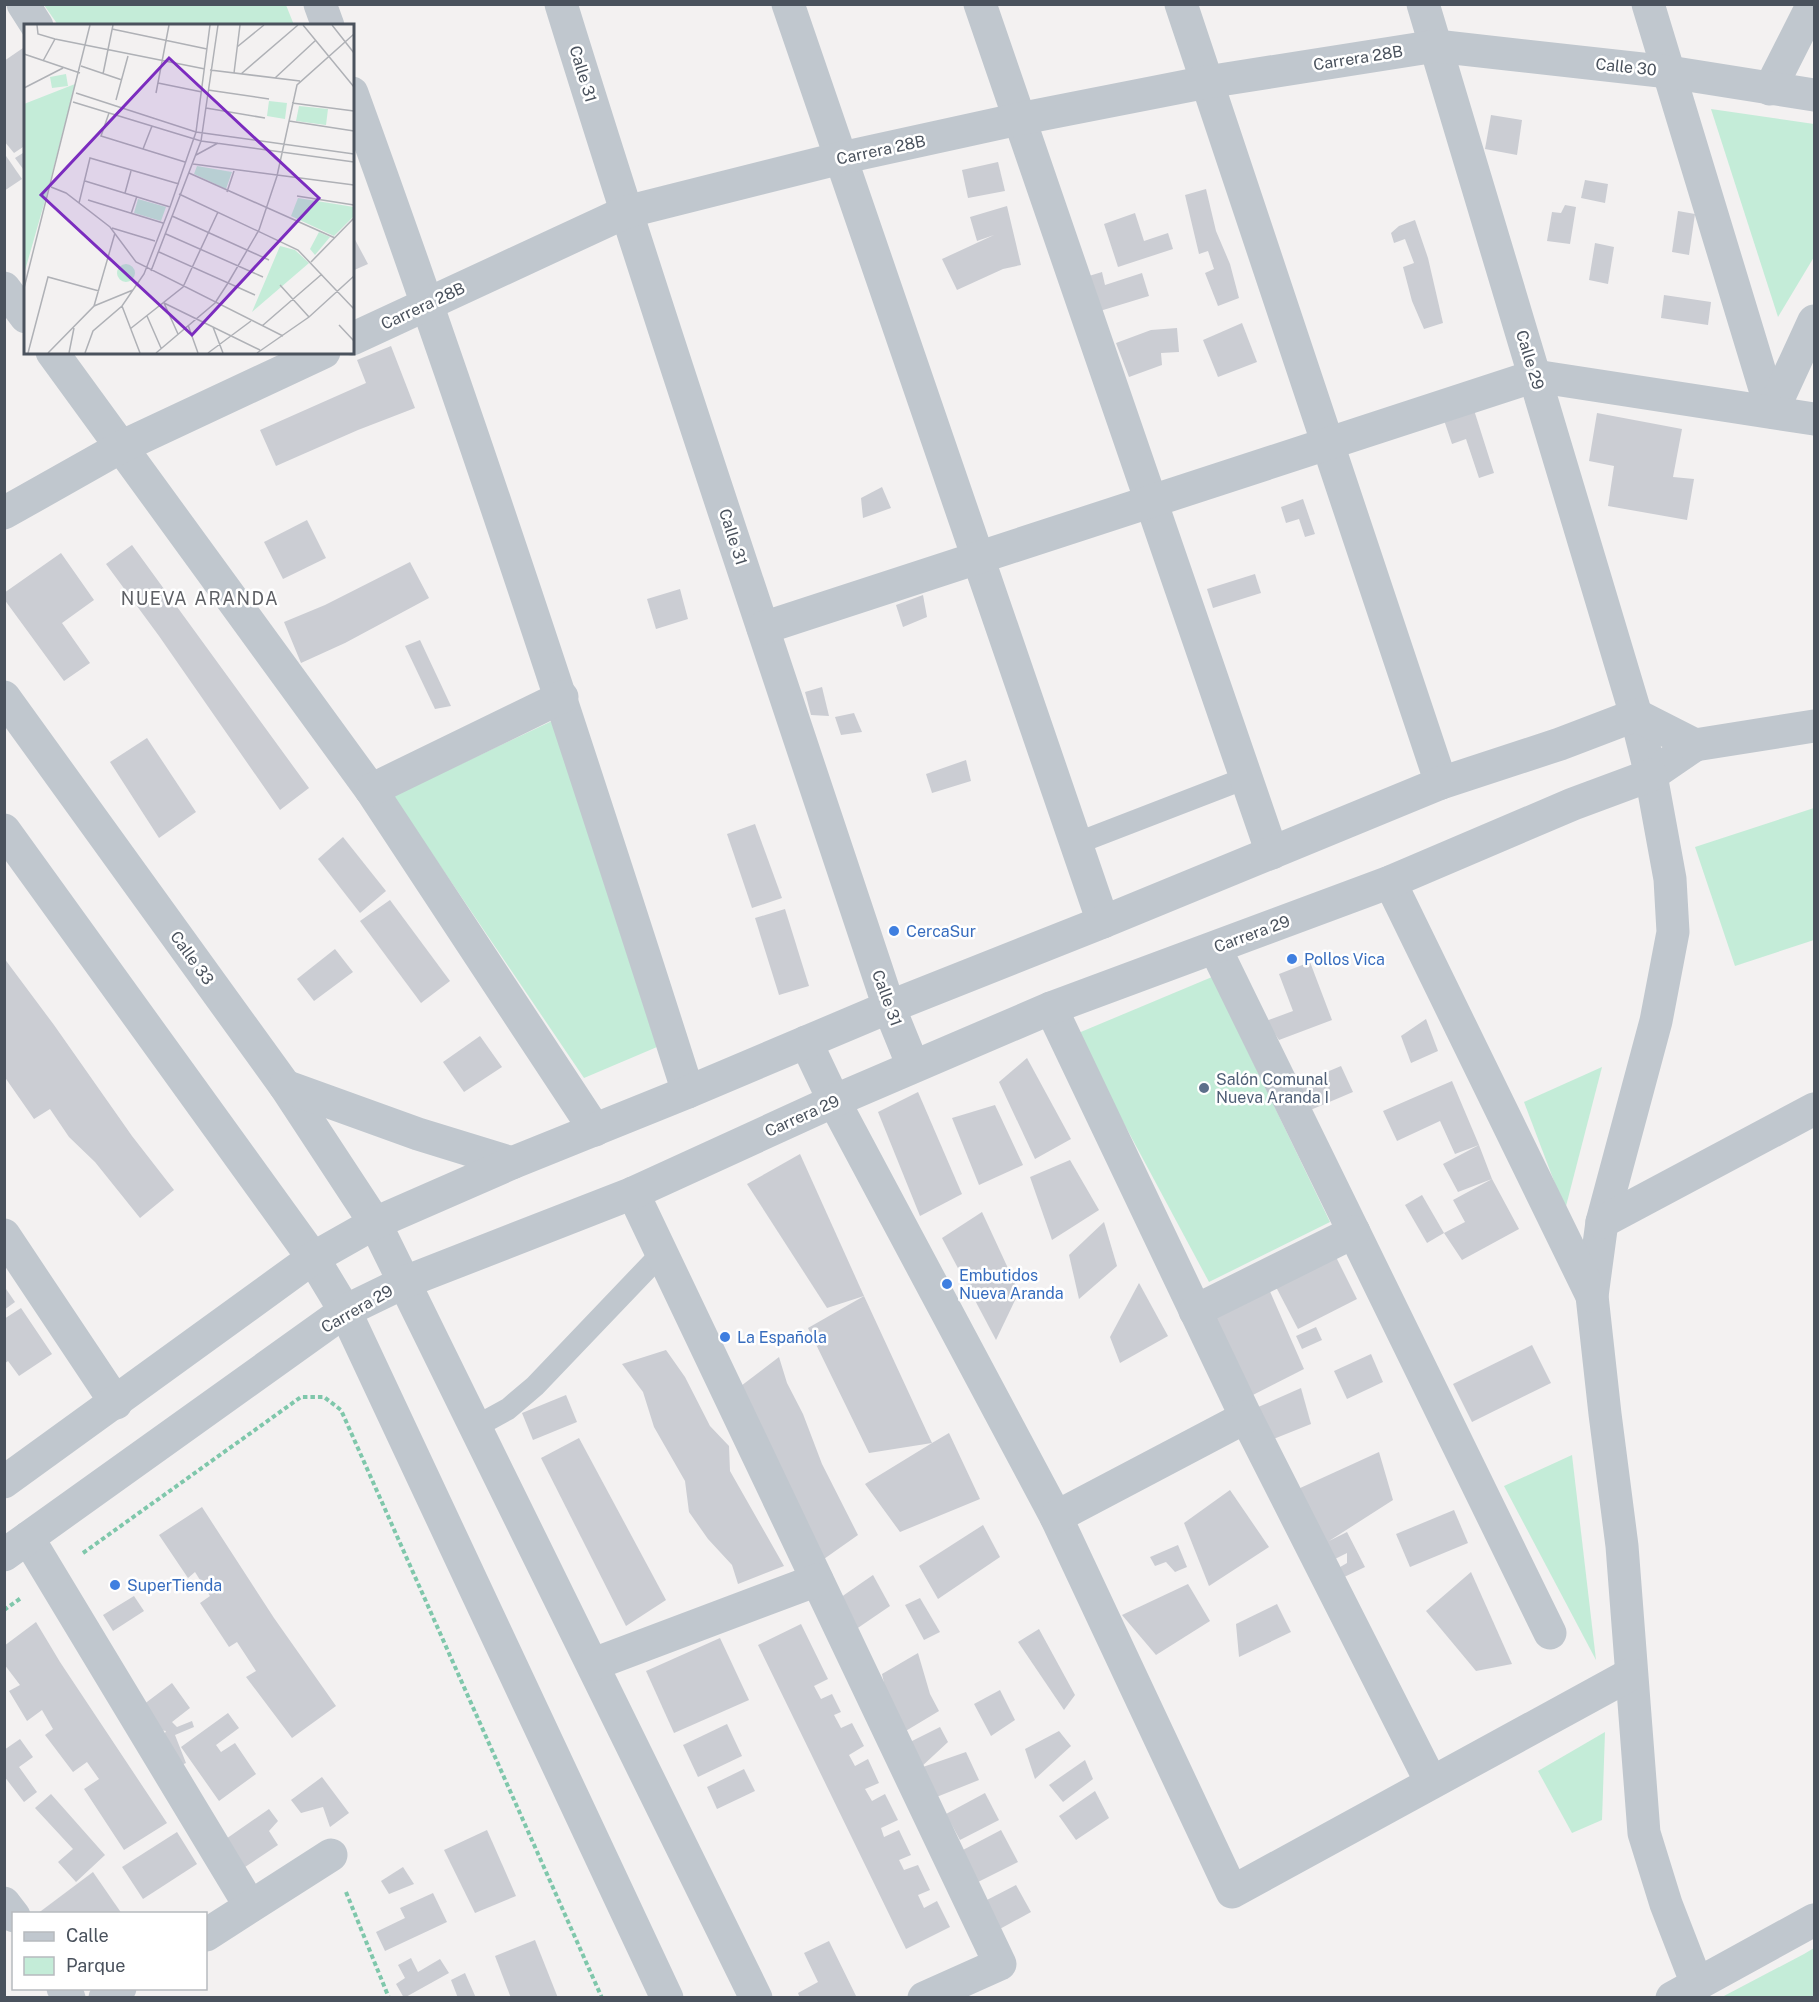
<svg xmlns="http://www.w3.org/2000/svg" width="1819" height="2002" viewBox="0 0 1819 2002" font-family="'Public Sans',sans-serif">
<rect width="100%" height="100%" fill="#f3f1f1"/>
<g fill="#c4ecd8">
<path d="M44 5H286L294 25H58Z"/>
<path d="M1711 109 1814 124V257L1778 317Z"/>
<path d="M552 721 657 1047 584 1078 393 796Z"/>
<path d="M1814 808V940L1735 966 1695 847Z"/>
<path d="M1212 977 1330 1222 1209 1282 1076 1034Z"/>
<path d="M1602 1067 1565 1210 1524 1102Z"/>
<path d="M1572 1455 1596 1660 1504 1486Z"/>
<path d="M1605 1732 1602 1820 1572 1833 1538 1771Z"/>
<path d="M1814 1948V1997H1722L1804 1954Z"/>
</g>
<g fill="#cbcdd3">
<path d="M23 48 26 51V145L14 153 4 141V61Z"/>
<path d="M1491 115 1522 120 1517 155 1485 149Z"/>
<path d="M26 151V173L15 158Z"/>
<path d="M4 153 22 179 4 191Z"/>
<path d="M998 162 1005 191 968 198 962 170Z"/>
<path d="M1585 180 1608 184 1605 203 1581 198Z"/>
<path d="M1206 189 1216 231 1230 264 1239 298 1218 306 1205 273 1214 269 1208 251 1199 254 1185 195Z"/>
<path d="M1565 205 1576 207 1570 244 1547 241 1552 212 1561 213Z"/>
<path d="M1007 206 1021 265 1003 269 957 290 942 259 994 235 977 241 970 217Z"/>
<path d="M1678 211 1695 214 1689 255 1672 252Z"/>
<path d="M1135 213 1144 241 1168 233 1173 249 1118 267 1104 224Z"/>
<path d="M1415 220 1428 258 1443 323 1424 329 1412 301 1403 267 1414 263 1405 239 1394 243 1391 233 1399 226Z"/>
<path d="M352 234 368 264 352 271Z"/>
<path d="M1595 243 1614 247 1608 284 1589 280Z"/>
<path d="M1102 272 1105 285 1142 273 1149 296 1090 314 1079 279Z"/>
<path d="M1664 295 1711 302 1708 325 1661 318Z"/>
<path d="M1242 323 1257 362 1218 377 1203 340Z"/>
<path d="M1177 328 1179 352 1161 353 1162 365 1129 377 1116 343 1151 330Z"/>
<path d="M391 346 415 408 358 430 276 466 260 430 366 383 357 360Z"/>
<path d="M1474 410 1494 473 1479 478 1466 439 1452 444 1444 420Z"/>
<path d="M1597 413 1682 429 1673 477 1694 479 1687 520 1608 506 1614 466 1589 461Z"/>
<path d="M882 487 891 508 863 518 861 498Z"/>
<path d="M1303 499 1315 534 1305 537 1299 519 1286 523 1281 507Z"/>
<path d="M307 520 326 558 283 579 264 542Z"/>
<path d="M132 545 309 788 280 810 159 636 106 564Z"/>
<path d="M61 553 94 600 62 623 90 663 64 681 4 599V593Z"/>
<path d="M410 562 429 598 345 643 301 663 284 622 325 605Z"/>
<path d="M1255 574 1261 593 1213 608 1207 589Z"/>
<path d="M680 589 688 619 656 629 647 599Z"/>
<path d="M923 595 927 617 903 627 896 605Z"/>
<path d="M420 640 451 706 435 709 405 646Z"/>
<path d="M822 687 829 716 811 715 805 692Z"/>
<path d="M854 713 862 732 841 735 835 717Z"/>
<path d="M147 738 196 812 159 838 110 762Z"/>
<path d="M966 760 971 781 932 793 926 774Z"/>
<path d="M755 824 782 898 752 908 727 834Z"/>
<path d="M343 837 386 891 360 913 318 859Z"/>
<path d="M390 900 450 981 421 1003 360 921Z"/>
<path d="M785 909 809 986 779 995 755 918Z"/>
<path d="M335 949 353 972 314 1001 297 979Z"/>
<path d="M4 958 54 1025 132 1136 174 1190 140 1218 95 1162 69 1137 50 1109 34 1119 4 1076Z"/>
<path d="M1310 962 1332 1020 1279 1040 1266 1021 1293 1011 1279 974Z"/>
<path d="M1426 1019 1438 1051 1411 1063 1401 1036Z"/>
<path d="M480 1036 502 1067 464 1092 443 1062Z"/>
<path d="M1027 1058 1071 1139 1035 1159 999 1082Z"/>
<path d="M1341 1066 1353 1092 1308 1111 1296 1085Z"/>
<path d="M1452 1081 1479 1145 1492 1179 1519 1229 1462 1260 1444 1233 1465 1222 1453 1200 1492 1179 1458 1192 1443 1164 1479 1145 1455 1154 1440 1121 1397 1141 1383 1111Z"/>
<path d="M918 1092 962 1194 920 1216 878 1112Z"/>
<path d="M995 1105 1023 1165 979 1185 952 1118Z"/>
<path d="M800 1154 864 1296 827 1308 747 1184Z"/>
<path d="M1070 1160 1099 1210 1052 1240 1030 1177Z"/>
<path d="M1422 1195 1444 1233 1427 1243 1405 1205Z"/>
<path d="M982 1212 1019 1292 996 1340 942 1238Z"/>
<path d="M1104 1222 1117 1266 1079 1299 1069 1255Z"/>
<path d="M1336 1257 1357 1299 1298 1329 1276 1287Z"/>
<path d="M1139 1283 1168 1336 1120 1363 1110 1337Z"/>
<path d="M4 1286 15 1302 4 1310Z"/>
<path d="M1268 1287 1304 1369 1249 1397 1213 1310Z"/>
<path d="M864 1296 932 1443 949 1433 980 1499 900 1532 865 1484 932 1443 869 1453 808 1328Z"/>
<path d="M21 1308 52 1354 19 1376 8 1361 4 1364V1319Z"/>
<path d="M1316 1327 1322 1340 1302 1349 1296 1336Z"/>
<path d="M1532 1345 1551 1383 1472 1422 1453 1384Z"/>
<path d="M666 1350 685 1377 710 1426 729 1446 730 1471 784 1566 738 1584 732 1565 708 1539 689 1512 685 1481 654 1427 643 1392 622 1364Z"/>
<path d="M1371 1354 1383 1382 1347 1399 1334 1371Z"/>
<path d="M779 1357 787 1383 803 1414 822 1464 858 1535 814 1566 733 1392Z"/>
<path d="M1301 1388 1311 1424 1271 1440 1256 1408Z"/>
<path d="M566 1395 577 1422 533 1440 522 1413Z"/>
<path d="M579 1438 666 1600 626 1626 541 1458Z"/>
<path d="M1379 1452 1393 1500 1329 1541 1347 1532 1365 1567 1340 1579 1335 1570 1347 1563V1553L1333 1560 1298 1489Z"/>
<path d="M1230 1490 1269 1547 1209 1586 1184 1523Z"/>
<path d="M202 1507 274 1618 336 1706 292 1738 246 1677 256 1671 237 1642 229 1647 200 1603 210 1596 195 1572 188 1578 159 1535Z"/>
<path d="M1454 1510 1468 1543 1410 1567 1396 1534Z"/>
<path d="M983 1525 1000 1557 938 1599 919 1566Z"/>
<path d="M1178 1545 1187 1567 1175 1572 1166 1562 1155 1566 1150 1557Z"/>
<path d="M1471 1572 1512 1664 1476 1671 1426 1611Z"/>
<path d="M873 1575 890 1606 846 1636 834 1602Z"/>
<path d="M1188 1584 1210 1621 1156 1655 1122 1615Z"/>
<path d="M134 1596 144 1611 113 1631 103 1615Z"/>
<path d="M920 1598 940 1632 924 1640 905 1605Z"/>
<path d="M1277 1604 1291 1632 1239 1657 1236 1624Z"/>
<path d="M36 1622 60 1662 167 1823 124 1850 84 1789 99 1779 87 1762 73 1772 45 1735 53 1729 42 1710 27 1721 9 1691 20 1685 4 1664V1646Z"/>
<path d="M801 1624 828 1679 814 1686 821 1699 832 1694 841 1712 834 1715 841 1728 852 1723 864 1746 849 1755 855 1766 868 1759 879 1783 865 1789 872 1801 885 1794 898 1820 881 1828 884 1837 899 1830 911 1855 899 1860 904 1870 918 1865 930 1890 918 1895 924 1908 937 1901 950 1927 906 1949 758 1645Z"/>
<path d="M1039 1629 1075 1695 1064 1710 1018 1642Z"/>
<path d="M720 1638 749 1700 674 1733 646 1671Z"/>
<path d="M918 1653 930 1694 939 1711 904 1732 890 1710 882 1674Z"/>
<path d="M172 1683 190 1708 172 1722 177 1727 192 1721 194 1727 175 1735 186 1763 175 1768 163 1737 166 1731 154 1729 139 1708Z"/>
<path d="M1000 1690 1015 1720 991 1736 974 1704Z"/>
<path d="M228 1713 239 1728 216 1745 221 1752 235 1743 256 1774 219 1801 181 1747Z"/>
<path d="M727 1724 742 1756 698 1777 683 1745Z"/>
<path d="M940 1727 948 1742 920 1768 966 1752 979 1780 934 1798 920 1768 910 1742Z"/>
<path d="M1059 1731 1071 1746 1035 1779 1025 1749Z"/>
<path d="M20 1739 33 1757 19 1767 37 1792 24 1802 4 1776V1750Z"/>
<path d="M1085 1760 1093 1779 1063 1802 1049 1785Z"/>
<path d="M744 1769 755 1791 717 1809 707 1787Z"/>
<path d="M322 1777 349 1813 330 1827 323 1807 301 1813 291 1800Z"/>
<path d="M1095 1791 1109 1818 1076 1840 1059 1816Z"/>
<path d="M985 1793 999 1820 960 1840 946 1814Z"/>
<path d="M51 1794 105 1855 76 1882 58 1862 73 1849 35 1808Z"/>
<path d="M269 1809 278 1821 269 1831 278 1845 242 1869 223 1841Z"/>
<path d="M487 1830 516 1896 475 1913 444 1850Z"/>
<path d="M1001 1830 1018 1862 978 1882 961 1851Z"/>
<path d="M177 1832 197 1864 143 1899 122 1867Z"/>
<path d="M403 1867 414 1884 389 1894 381 1881Z"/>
<path d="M93 1872 122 1914H37Z"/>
<path d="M1016 1885 1031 1912 998 1930 983 1902Z"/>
<path d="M433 1893 447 1922 385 1951 376 1932 405 1918 400 1908Z"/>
<path d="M535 1940 558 1998H511L495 1956Z"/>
<path d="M829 1941 857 1998H800L798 1993 818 1982 804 1953Z"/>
<path d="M411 1958 418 1972 440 1959 449 1973 404 1998 396 1984 405 1978 398 1965Z"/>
<path d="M465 1973 476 1998H458L451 1980Z"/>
</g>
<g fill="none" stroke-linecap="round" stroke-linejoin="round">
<g stroke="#7fc7ab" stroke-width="4" stroke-dasharray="4.5 3" stroke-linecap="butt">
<path d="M83 1553 301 1397H324L341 1410 602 1998"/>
<path d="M4 1610 21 1598"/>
<path d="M346 1892 389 1998"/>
</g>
<g stroke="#c0c7ce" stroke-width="22">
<path d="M1075 844 1246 778"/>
<path d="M477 1426 508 1409 535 1386 662 1253"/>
</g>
<g stroke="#c0c7ce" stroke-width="33">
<path d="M23 4 37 26"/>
<path d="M320 4 328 26"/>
<path d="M561 4C665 340 778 673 889 1007L913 1066"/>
<path d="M788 4 1103 922"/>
<path d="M980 4 1272 853"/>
<path d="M1181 4 1441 783"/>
<path d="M1423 4 1636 715 1651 775 1670 879 1673 932 1656 1021 1602 1222 1592 1296 1605 1414 1622 1546 1644 1833 1666 1904 1697 1984"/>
<path d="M1648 4 1772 412"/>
<path d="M1770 89 1813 4"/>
<path d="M352 93C472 424 581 757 688 1092"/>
<path d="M4 288 26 317"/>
<path d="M352 339 626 212 841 158 1019 119 1207 82 1436 46 1669 72 1814 95"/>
<path d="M52 352 371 790 595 1130"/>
<path d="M1772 412 1814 321"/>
<path d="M4 513 121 447 324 352"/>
<path d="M763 628 1535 376 1814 419"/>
<path d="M4 697 285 1086 375 1223 756 1998"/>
<path d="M1651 775 1695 745"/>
<path d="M371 790 562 697"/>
<path d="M4 830 313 1258 345 1311 667 1998"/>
<path d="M1390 882 1592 1296"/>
<path d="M1215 948 1550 1633"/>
<path d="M1051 1008 1246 1417 1431 1782"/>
<path d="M806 1042 834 1101 1056 1517 1232 1892 1631 1674"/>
<path d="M285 1086 418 1134 512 1163"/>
<path d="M633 1193 1000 1964 924 1998"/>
<path d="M1602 1222 1814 1109"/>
<path d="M4 1235 116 1403"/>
<path d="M1195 1311 1354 1232"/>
<path d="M1056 1517 1246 1417"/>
<path d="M28 1538 250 1906"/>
<path d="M594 1664 817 1580"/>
<path d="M4 1903 14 1916"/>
<path d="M206 1935 331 1855"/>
<path d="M63 1988 69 1998"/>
<path d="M105 1998 120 1988"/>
</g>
<g stroke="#c0c7ce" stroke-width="33">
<path d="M4 1482 313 1258 375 1223 512 1163 688 1092 889 1007 1103 922 1441 783 1560 744 1636 715 1695 745 1814 726"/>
<path d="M4 1555 345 1311 405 1282 633 1193 834 1101 1051 1008 1390 882 1573 804 1651 775"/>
<path d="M1672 1998 1814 1920"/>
</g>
</g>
<g fill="#3f7fe0" stroke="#fff" stroke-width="2">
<circle cx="894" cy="931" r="6"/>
<circle cx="1292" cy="959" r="6"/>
<circle cx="947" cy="1284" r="6"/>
<circle cx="725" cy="1337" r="6"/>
<circle cx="115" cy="1585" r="6"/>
</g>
<circle fill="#5c6f8a" stroke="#fff" stroke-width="2" cx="1204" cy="1088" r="6"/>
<g text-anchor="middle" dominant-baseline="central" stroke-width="5" stroke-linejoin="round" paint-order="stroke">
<g font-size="16" fill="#4a525d" stroke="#fff">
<text transform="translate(1358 58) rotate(-9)">Carrera 28B</text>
<text transform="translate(1626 67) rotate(6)">Calle 30</text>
<text transform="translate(583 74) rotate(73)">Calle 31</text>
<text transform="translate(881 150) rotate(-12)">Carrera 28B</text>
<text transform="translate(423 306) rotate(-25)">Carrera 28B</text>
<text transform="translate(1530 360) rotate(73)">Calle 29</text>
<text transform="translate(733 537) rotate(72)">Calle 31</text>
<text transform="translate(1252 934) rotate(-20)">Carrera 29</text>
<text transform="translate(192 958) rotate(54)">Calle 33</text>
<text transform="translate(887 998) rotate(70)">Calle 31</text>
<text transform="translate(802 1116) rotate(-24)">Carrera 29</text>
<text transform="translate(357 1309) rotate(-30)">Carrera 29</text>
</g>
<g font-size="16" fill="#366cbe" stroke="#fff" text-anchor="start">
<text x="906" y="931">CercaSur</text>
<text x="1304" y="959">Pollos Vica</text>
<text x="959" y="1275">Embutidos<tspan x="959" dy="18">Nueva Aranda</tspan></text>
<text x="737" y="1337">La Española</text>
<text x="127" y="1585">SuperTienda</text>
</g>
<g font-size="16" fill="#4e5e75" stroke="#fff" text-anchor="start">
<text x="1216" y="1079">Salón Comunal<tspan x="1216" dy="18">Nueva Aranda I</tspan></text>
</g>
<g font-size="18" letter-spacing="1.5" fill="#5e6065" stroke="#fff">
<text x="200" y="598">NUEVA ARANDA</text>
</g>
</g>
<g transform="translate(24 24)">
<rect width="330" height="330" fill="#f3f1f1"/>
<path d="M42 50 44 62 28 64 26 53ZM51 60 22 173 0 250V80ZM245 77 263 79 261 95 243 92ZM275 82 304 85 302 101 272 97ZM173 142 208 148 202 165 170 150ZM274 174 330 183V192L310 212 267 192ZM114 175 142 183 137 197 110 189ZM295 208 306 213 291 231 286 225ZM256 222 271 226 285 239 228 288ZM93 249a9 9 0 1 1 18 0a9 9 0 1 1-18 0Z" fill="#c4ecd8"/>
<path fill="none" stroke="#afb1b6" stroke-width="1.5" d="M13 1 14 10 31 15 181 45M279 1 330 63M308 1 330 29M88 5 183 25M213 23 240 1M0 30 56 49M19 37 31 15M57 42 98 56M186 46 276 57M210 49 216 1M79 50 89 1M217 50 274 1M251 54 292 16M134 59 178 68M0 64 39 44M184 66 245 75M52 69 172 108 330 130M132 69 145 1M92 76 104 32M49 78 177 117 330 138M268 79 330 87M182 84 241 94M85 89 77 112 161 138M265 97 330 107M119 125 128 102M172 131 194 119M169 140 330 161M165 149 311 214M61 157 146 183M27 163 42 169 86 203 112 238 259 312M203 168 210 147M101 169 107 147M155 170 274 226 330 285M273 172 330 181M64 176 139 199M55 179 66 134 155 160M107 190 113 172M148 192 245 236M88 204 131 217M142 210 239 253M135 228 231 271M287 238 330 194M127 247 177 117 194 1M256 261 285 293M0 264 66 1M140 279 236 326M140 279 154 310M70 282 109 266M98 282 116 329M123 292 137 324M164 301 174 329M315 301 330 317M238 302 298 250M189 303 199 329M106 305 159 263 194 188M4 329 24 253 75 267M24 329 70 282 91 209M45 329 50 304M61 329 69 307 98 282 120 250 146 183 172 108 186 1M132 329 191 279 204 259 235 206 253 152 273 61 330 10M184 329 227 297M233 329 285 293 330 252"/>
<path fill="#7b2cbf" fill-opacity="0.15" stroke="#7b2cbf" stroke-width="3" d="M145 34 295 174 168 311 17 171Z"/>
<rect width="330" height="330" fill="none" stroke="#4a525d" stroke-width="3"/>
</g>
<rect width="1819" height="2002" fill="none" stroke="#4a525d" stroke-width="12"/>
<rect x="12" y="1912" width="195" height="78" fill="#ffffff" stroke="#b7babe" stroke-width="1.5"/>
<rect x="24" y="1932" width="30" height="9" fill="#c0c7ce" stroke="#b7babe" stroke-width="1.5"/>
<text x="66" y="1942" font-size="18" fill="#4a525d">Calle</text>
<rect x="24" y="1957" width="30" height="18" fill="#c4ecd8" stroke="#b7babe" stroke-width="1.5"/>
<text x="66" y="1972" font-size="18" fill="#4a525d">Parque</text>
</svg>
